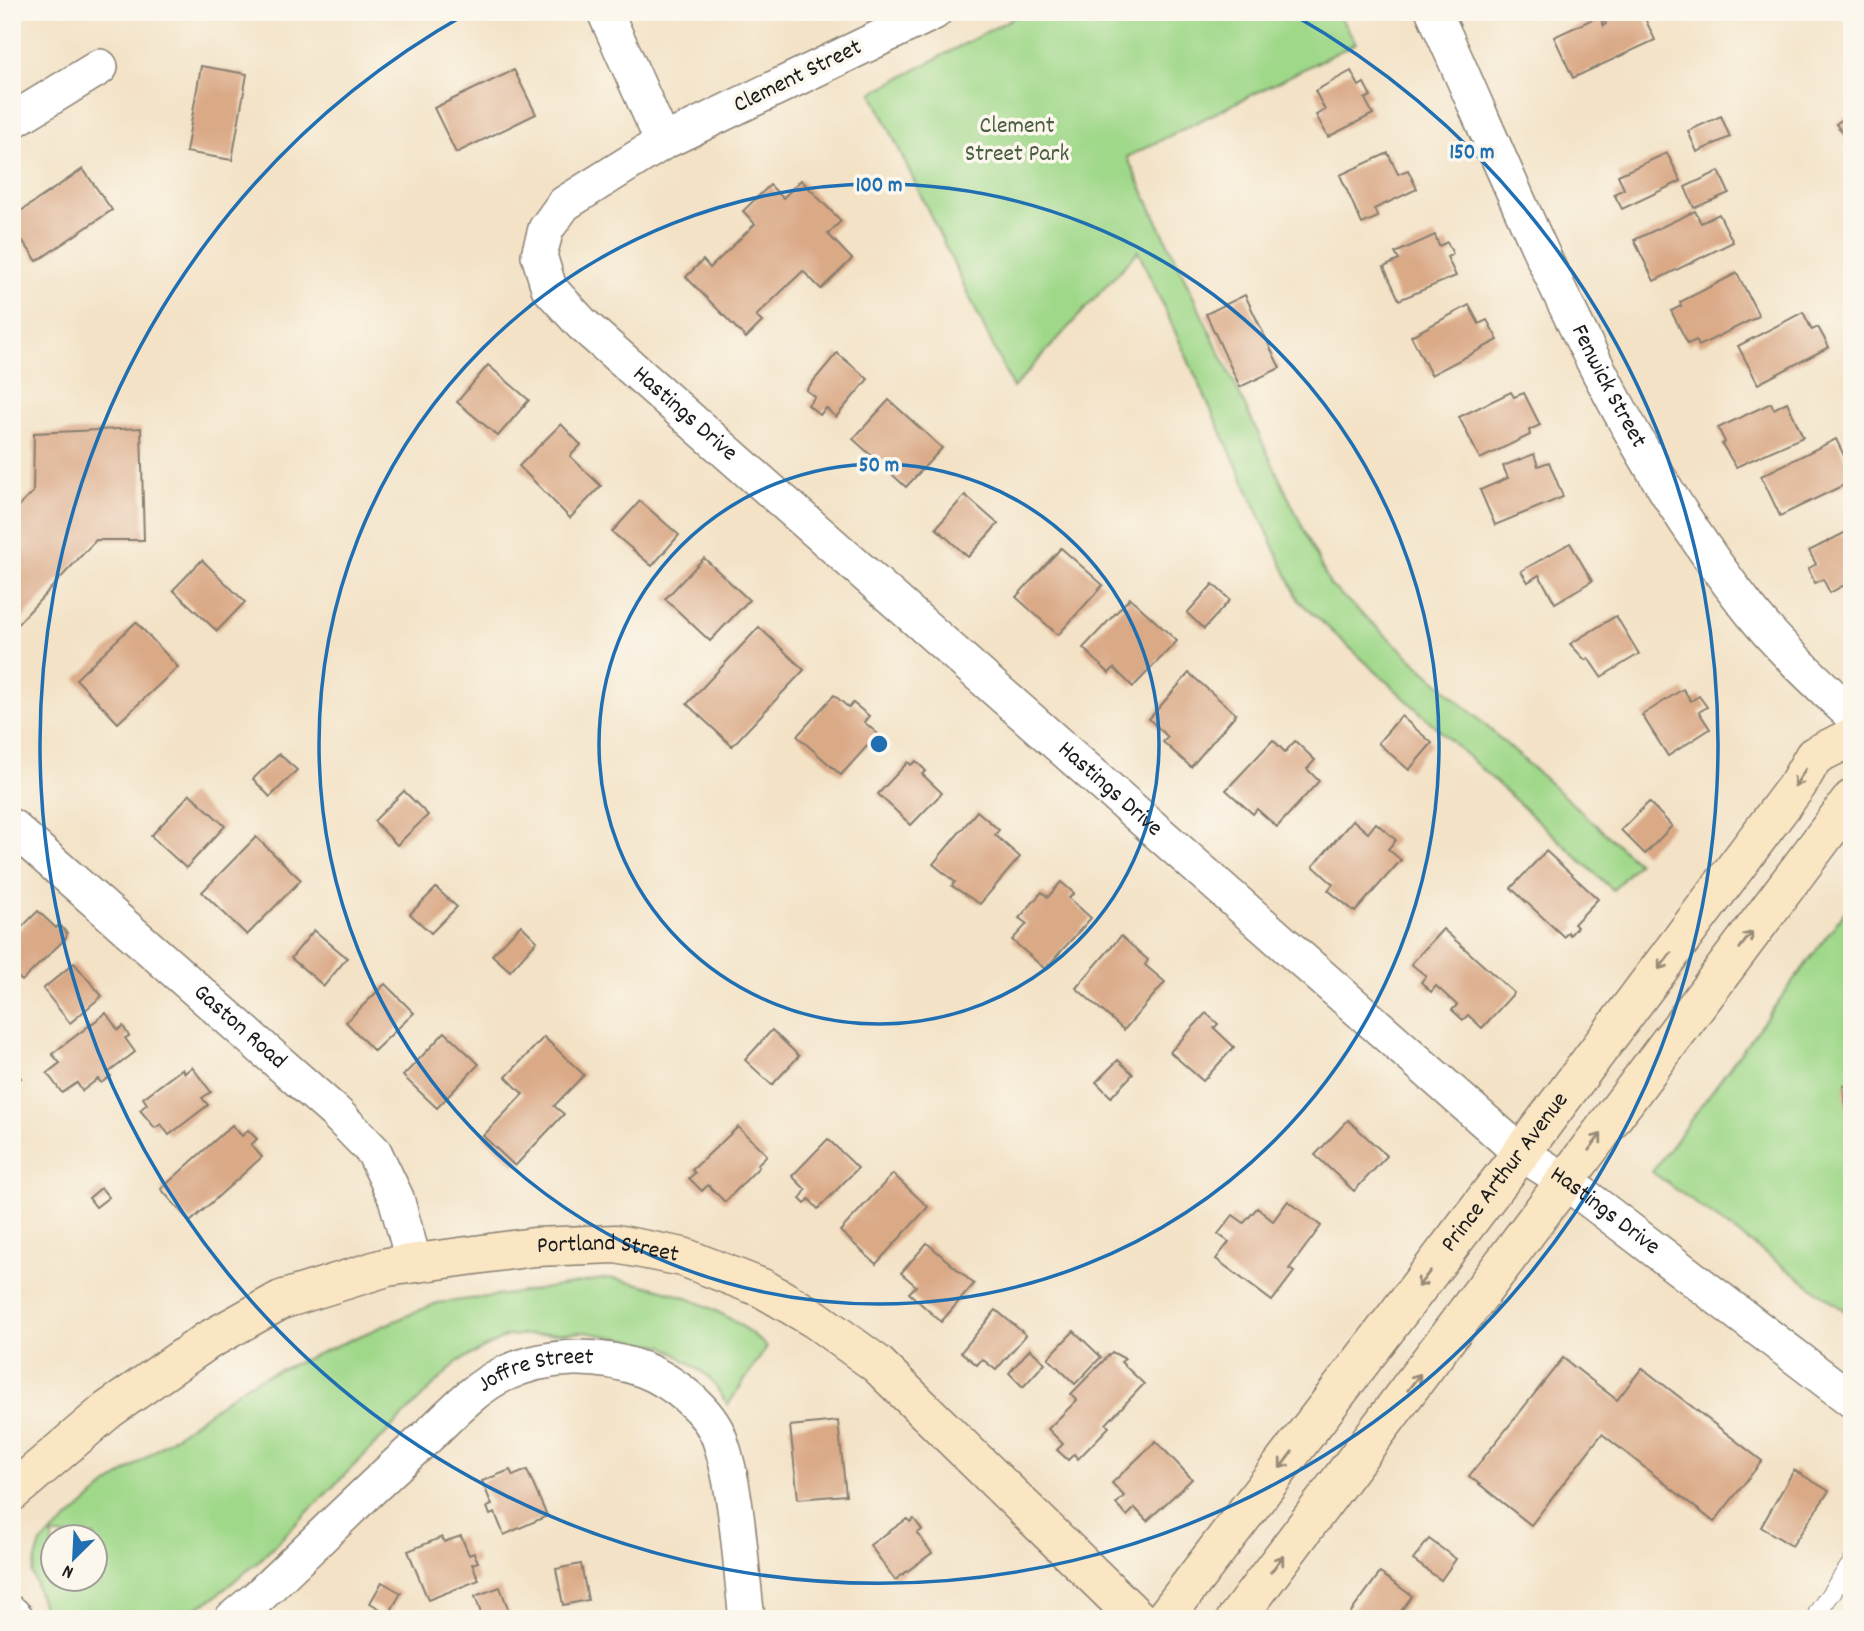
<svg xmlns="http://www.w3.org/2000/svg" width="1864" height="1631" viewBox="0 0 1864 1631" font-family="Dekko,sans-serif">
<rect width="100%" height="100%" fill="#fbf7ec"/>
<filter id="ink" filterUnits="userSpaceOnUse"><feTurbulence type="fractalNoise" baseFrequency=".0143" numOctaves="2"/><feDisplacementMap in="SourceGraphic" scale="14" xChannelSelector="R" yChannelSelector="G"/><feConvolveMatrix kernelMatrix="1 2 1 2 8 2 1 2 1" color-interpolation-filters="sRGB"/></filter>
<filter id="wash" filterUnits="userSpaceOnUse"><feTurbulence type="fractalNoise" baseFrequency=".00686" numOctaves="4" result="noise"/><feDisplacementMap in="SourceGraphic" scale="28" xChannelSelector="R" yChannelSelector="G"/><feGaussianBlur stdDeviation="1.57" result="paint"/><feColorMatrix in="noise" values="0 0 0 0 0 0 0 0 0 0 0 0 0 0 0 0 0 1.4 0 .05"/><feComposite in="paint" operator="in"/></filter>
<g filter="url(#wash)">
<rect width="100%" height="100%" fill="#f3e2c6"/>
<g fill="#a0d88a" stroke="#5e7a53" stroke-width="2" fill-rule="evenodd">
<path d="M1024 12H1337L1356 43 1127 157 1330 585 1638 863 1613 890 1299 601 1138 251 1013 388 872 93Z"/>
<path d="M1852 902V1316L1652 1172Z"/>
<path d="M609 1278C667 1288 723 1305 767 1347L728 1405 709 1377 664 1346 585 1332 507 1336 457 1362 258 1562 216 1596 179 1619H54L43 1607 32 1573 41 1543 105 1487 249 1383 437 1303 504 1295ZM94 1536V1578H52V1536Z"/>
</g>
<g id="blocks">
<g fill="#daa986">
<path d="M1606 12H1642L1655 40 1573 78 1554 37 1599 16 1604 26 1606 24 1601 15Z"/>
<path d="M201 66 247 74 232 160 186 152Z"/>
<path d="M514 70 536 114 456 153 434 108Z"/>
<path d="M1351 71 1359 86 1364 83 1371 96 1365 99 1373 114 1328 137 1316 115 1325 110 1315 91Z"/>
<path d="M1721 116 1730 137 1697 152 1688 131Z"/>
<path d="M1847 116 1852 129 1844 135 1836 124Z"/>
<path d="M1388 153 1398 174 1408 170 1417 189 1374 209 1378 217 1362 224 1340 175Z"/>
<path d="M1667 153 1681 181 1622 209 1614 194 1624 189 1618 175Z"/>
<path d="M83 169 112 210 37 261 12 226V217Z"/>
<path d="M1719 171 1729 193 1694 208 1685 187Z"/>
<path d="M801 180 841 221 828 234 852 259 821 289 803 271 756 316 762 322 746 338 686 277 703 260 710 268 755 224 743 211 770 185 783 198Z"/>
<path d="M1695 211 1701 223 1719 214 1733 242 1654 281 1634 240Z"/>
<path d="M1435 235 1439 246 1447 242 1453 254 1447 257 1456 276 1399 300 1384 267 1399 260 1395 253Z"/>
<path d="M1737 273 1759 316 1699 346 1696 340 1688 344 1671 311 1681 306 1680 302Z"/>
<path d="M1245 295 1280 368 1240 387 1206 314Z"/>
<path d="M1469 305 1479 324 1487 320 1498 340 1431 375 1411 336Z"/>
<path d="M1803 312 1812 330 1818 327 1829 347 1758 384 1738 346Z"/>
<path d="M837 353 868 379 836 417 826 408 820 415 808 405 815 397 806 390Z"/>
<path d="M488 365 529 400 498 436 457 402Z"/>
<path d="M1511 392 1514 397 1524 393 1540 425 1529 430 1530 435 1480 459 1459 417Z"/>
<path d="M889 400 942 448 906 487 853 439Z"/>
<path d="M1787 402 1803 437 1736 467 1722 444 1725 442 1718 428 1771 403 1774 409Z"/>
<path d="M561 424 581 445 570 456 601 486 570 518 519 466Z"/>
<path d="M141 428 144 540H96L12 630V513L33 492 34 433Z"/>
<path d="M1836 439 1852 472V481L1780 516 1761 476Z"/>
<path d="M1534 454 1538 466 1549 462 1563 497 1495 525 1480 490 1508 478 1503 466Z"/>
<path d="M965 495 998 524 968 557 936 528Z"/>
<path d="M640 501 679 535 652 566 612 532Z"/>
<path d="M1852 529V581L1830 593 1823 579 1815 583 1808 569 1816 564 1809 551Z"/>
<path d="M1570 543 1592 581 1555 603 1539 575 1528 582 1521 571Z"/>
<path d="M1061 548 1103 585 1058 635 1016 597Z"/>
<path d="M704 558 749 600 710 641 665 599Z"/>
<path d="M202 560 245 602 217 631 173 590Z"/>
<path d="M1213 584 1230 600 1204 629 1187 613Z"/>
<path d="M1130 598 1177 641 1133 687 1114 668 1109 673 1083 648Z"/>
<path d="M1616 616 1639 654 1601 677 1588 658 1585 660 1570 644Z"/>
<path d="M136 622 178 667 118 723 76 679Z"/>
<path d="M759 627 804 670 732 746 687 704Z"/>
<path d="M1189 673 1236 714 1191 767 1163 742 1168 737 1149 719Z"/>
<path d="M1683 689 1691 701 1699 696 1707 707 1699 712 1710 729 1668 756 1642 715Z"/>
<path d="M834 695 849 708 853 703 869 716 864 722 878 734 841 775 797 736Z"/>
<path d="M1401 716 1432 743 1409 770 1378 743Z"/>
<path d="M1273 740 1285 752 1295 741 1315 760 1307 769 1319 781 1277 827 1257 809 1253 814 1226 790Z"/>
<path d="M279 754 297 770 270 797 253 779Z"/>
<path d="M916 761 926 771 922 774 942 793 911 825 878 794 908 762 911 765Z"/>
<path d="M404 791 428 815 397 845 374 821Z"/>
<path d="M190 794 225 826 186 868 151 836Z"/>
<path d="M1649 802 1672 826 1645 854 1621 830Z"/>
<path d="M977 811 999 830 995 835 1020 857 980 904 952 886 955 882 933 864Z"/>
<path d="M1353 820 1368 833 1376 823 1396 840 1388 849 1401 860 1355 912 1328 890 1333 884 1313 866Z"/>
<path d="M256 837 301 880 247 935 202 892Z"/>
<path d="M1546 851 1598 899 1574 924 1577 927 1570 935 1568 932 1564 937 1511 888Z"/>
<path d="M1061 882 1074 893 1069 898 1091 918 1045 969 1012 940 1027 924 1019 918 1042 892 1048 897Z"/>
<path d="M436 888 457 907 431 933 410 914Z"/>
<path d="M38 911 56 928 59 925 67 933 66 938 22 981 12 972V954L15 951 12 937Z"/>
<path d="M521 925 537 941 510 971 492 955Z"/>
<path d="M1443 929 1514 993 1482 1028 1468 1015 1463 1020 1452 1010 1457 1005 1436 986 1431 992 1421 982 1426 976 1411 964Z"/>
<path d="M314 930 347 958 324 986 291 958Z"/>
<path d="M1121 936 1148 960 1145 965 1165 982 1124 1030 1076 988Z"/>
<path d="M74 963 102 996 70 1023 43 989Z"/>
<path d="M385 984 414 1013 374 1051 346 1022Z"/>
<path d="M106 1013 118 1030 123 1026 129 1036 125 1038 135 1052 108 1073 111 1076 101 1083 98 1079 82 1091 77 1083 62 1093 47 1073 60 1063 52 1054Z"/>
<path d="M1206 1013 1218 1024 1214 1028 1234 1047 1203 1081 1170 1052Z"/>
<path d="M772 1030 799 1056 772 1085 745 1060Z"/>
<path d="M445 1032 479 1064 437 1108 403 1076Z"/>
<path d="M544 1037 584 1075 554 1106 564 1114 515 1166 483 1136 523 1094 506 1077Z"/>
<path d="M1118 1060 1133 1074 1111 1097 1096 1082Z"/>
<path d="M12 1066 21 1078 12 1085Z"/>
<path d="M192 1067 211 1092 202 1098 208 1105 169 1135 161 1124 155 1128 140 1110 147 1104 143 1098 182 1069 185 1073Z"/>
<path d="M1852 1084V1136H1850L1843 1086Z"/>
<path d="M1348 1120 1387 1156 1354 1191 1315 1155Z"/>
<path d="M232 1125 242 1136 248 1130 257 1139 251 1145 262 1157 190 1222 161 1189Z"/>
<path d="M738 1127 767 1155 757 1165 759 1167 725 1202 708 1185 702 1191 689 1178 695 1173 692 1170Z"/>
<path d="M828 1139 858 1168 818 1209 809 1199 805 1204 800 1199 806 1190 792 1176Z"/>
<path d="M1852 1139V1159H1850L1847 1140Z"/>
<path d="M893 1174 928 1207 876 1264 840 1231Z"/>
<path d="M101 1188 109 1197 96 1207 89 1198Z"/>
<path d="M1288 1201 1321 1226 1289 1269 1294 1272 1272 1301 1216 1259 1229 1242 1218 1234 1233 1215 1244 1223 1257 1208 1273 1221Z"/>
<path d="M927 1243 974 1284 941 1322 909 1293 916 1286 901 1273Z"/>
<path d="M996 1310 1026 1335 996 1370 982 1359 977 1365 961 1352Z"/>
<path d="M1074 1331 1101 1357 1075 1384 1048 1358Z"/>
<path d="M1030 1349 1045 1363 1023 1387 1009 1373Z"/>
<path d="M1112 1352 1125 1359 1121 1362 1144 1384 1106 1424 1109 1427 1078 1459 1074 1454 1068 1460 1057 1450 1063 1444 1048 1429 1077 1400 1071 1394Z"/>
<path d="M1563 1358 1617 1400 1642 1368 1762 1461 1714 1522 1602 1434 1531 1525 1469 1476Z"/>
<path d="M838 1421 846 1495 798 1499 790 1426Z"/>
<path d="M1156 1441 1192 1479 1147 1521 1135 1508 1127 1516 1116 1504 1124 1496 1112 1483Z"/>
<path d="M510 1470 513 1476 527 1470 547 1516 504 1535 495 1513 490 1515 487 1507 492 1505 482 1481Z"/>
<path d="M1794 1470 1829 1491 1792 1546 1761 1527Z"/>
<path d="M907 1519 910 1522 914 1519 922 1530 917 1533 932 1553 895 1580 870 1545Z"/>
<path d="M461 1536 469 1555 474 1553 478 1562 472 1564 479 1580 428 1600 408 1551 442 1537 444 1542Z"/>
<path d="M1429 1539 1456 1559 1441 1580 1413 1560Z"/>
<path d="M581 1564 588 1600 563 1605 556 1569Z"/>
<path d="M1380 1573 1412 1596 1395 1619H1346Z"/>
<path d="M382 1582 401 1593 389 1614 370 1603Z"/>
<path d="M500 1587 512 1619H483L475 1596Z"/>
</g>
</g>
</g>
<g filter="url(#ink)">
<use href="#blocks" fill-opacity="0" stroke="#887f71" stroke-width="2"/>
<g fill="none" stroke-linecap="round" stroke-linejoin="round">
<defs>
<path id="lane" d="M1818 1612 1852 1563"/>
<g id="street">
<path d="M605 12 663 142"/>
<path id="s1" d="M934 12 663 142 564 204 546 229 539 255 549 288 582 324 1521 1153 1565 1181 1852 1400"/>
<path id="s2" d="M1434 12C1527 217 1608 431 1749 609 1779 647 1817 682 1852 715"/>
<path d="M12 121 100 67"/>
<path id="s3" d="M12 827 335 1112 374 1152 396 1198 414 1263"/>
<path d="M12 1614 17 1619"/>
<path id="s4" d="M232 1619 256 1599C313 1545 368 1490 426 1438 449 1416 475 1387 504 1374 547 1354 599 1353 644 1370 672 1381 710 1410 720 1440 738 1492 740 1564 747 1619"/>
</g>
<g id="secondary">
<path id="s5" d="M12 1492 108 1410 207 1341 281 1300 387 1267 534 1247 616 1244 683 1257 762 1288 815 1319 877 1364 1138 1619"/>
<path id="s6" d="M1164 1619 1521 1153 1798 784 1814 756 1852 737"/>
<path d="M1236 1619 1852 799"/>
</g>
</defs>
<use href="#lane" stroke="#887f71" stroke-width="20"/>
<use href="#street" stroke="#887f71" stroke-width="38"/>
<use href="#secondary" stroke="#887f71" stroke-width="41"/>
<use href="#lane" stroke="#fff" stroke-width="18"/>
<use href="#street" stroke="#fff" stroke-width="35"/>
<use href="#secondary" stroke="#fbe6c4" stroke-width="38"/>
</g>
<defs><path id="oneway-shaft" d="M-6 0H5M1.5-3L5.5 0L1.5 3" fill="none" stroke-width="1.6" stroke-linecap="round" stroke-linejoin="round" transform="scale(1.75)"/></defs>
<g stroke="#978b78">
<use href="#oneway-shaft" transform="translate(1800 778) rotate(122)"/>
<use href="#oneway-shaft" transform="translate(1746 940) rotate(-53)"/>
<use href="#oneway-shaft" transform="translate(1665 961) rotate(127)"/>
<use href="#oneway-shaft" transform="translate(1595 1142) rotate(-53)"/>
<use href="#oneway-shaft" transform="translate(1424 1279) rotate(127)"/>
<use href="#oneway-shaft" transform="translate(1414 1382) rotate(-53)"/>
<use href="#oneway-shaft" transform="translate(1286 1460) rotate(127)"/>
<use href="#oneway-shaft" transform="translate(1277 1564) rotate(-53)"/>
</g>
</g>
<g fill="none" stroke="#1f6fb2" stroke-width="3.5">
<circle cx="879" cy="744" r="280"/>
<circle cx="879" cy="744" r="560"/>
<path d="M1292 14A839 839 0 1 1 466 14"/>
</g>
<g text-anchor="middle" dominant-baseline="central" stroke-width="7" stroke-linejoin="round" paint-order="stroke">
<g font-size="24" fill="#1c1c1c" stroke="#fbf7ec">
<text transform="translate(798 77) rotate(-26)">Clement Street</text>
<text stroke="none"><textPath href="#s2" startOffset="413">Fenwick Street</textPath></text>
<text stroke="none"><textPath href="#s1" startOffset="695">Hastings Drive</textPath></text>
<text stroke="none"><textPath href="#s1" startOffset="1262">Hastings Drive</textPath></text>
<text stroke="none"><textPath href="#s3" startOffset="303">Gaston Road</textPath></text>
<text stroke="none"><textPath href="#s6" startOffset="562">Prince Arthur Avenue</textPath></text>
<text stroke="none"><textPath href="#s1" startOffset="1913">Hastings Drive</textPath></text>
<text stroke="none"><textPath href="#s5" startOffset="665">Portland Street</textPath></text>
<text stroke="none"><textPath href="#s4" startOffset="399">Joffre Street</textPath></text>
</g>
<g font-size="24" fill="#4a5e42" stroke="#fbf7ec">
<text x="1017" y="127">Clement<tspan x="1017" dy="28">Street Park</tspan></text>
</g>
</g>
<circle cx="879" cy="744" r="10" fill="#1f6fb2" stroke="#fbf7ec" stroke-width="3.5"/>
<g font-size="21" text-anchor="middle" font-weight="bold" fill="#1f6fb2" stroke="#fbf7ec" stroke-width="7" stroke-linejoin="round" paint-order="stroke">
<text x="1472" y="158">150 m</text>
<text x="879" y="191">100 m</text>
<text x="879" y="471">50 m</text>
</g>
<rect width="1864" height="1631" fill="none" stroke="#fbf7ec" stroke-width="42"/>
<g transform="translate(74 1558) rotate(204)"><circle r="33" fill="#fbf7ec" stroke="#a29f99" stroke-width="2"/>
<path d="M0-5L12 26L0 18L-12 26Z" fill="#1f6fb2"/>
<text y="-10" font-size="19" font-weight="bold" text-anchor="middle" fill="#1c1c1c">N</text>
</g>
</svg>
